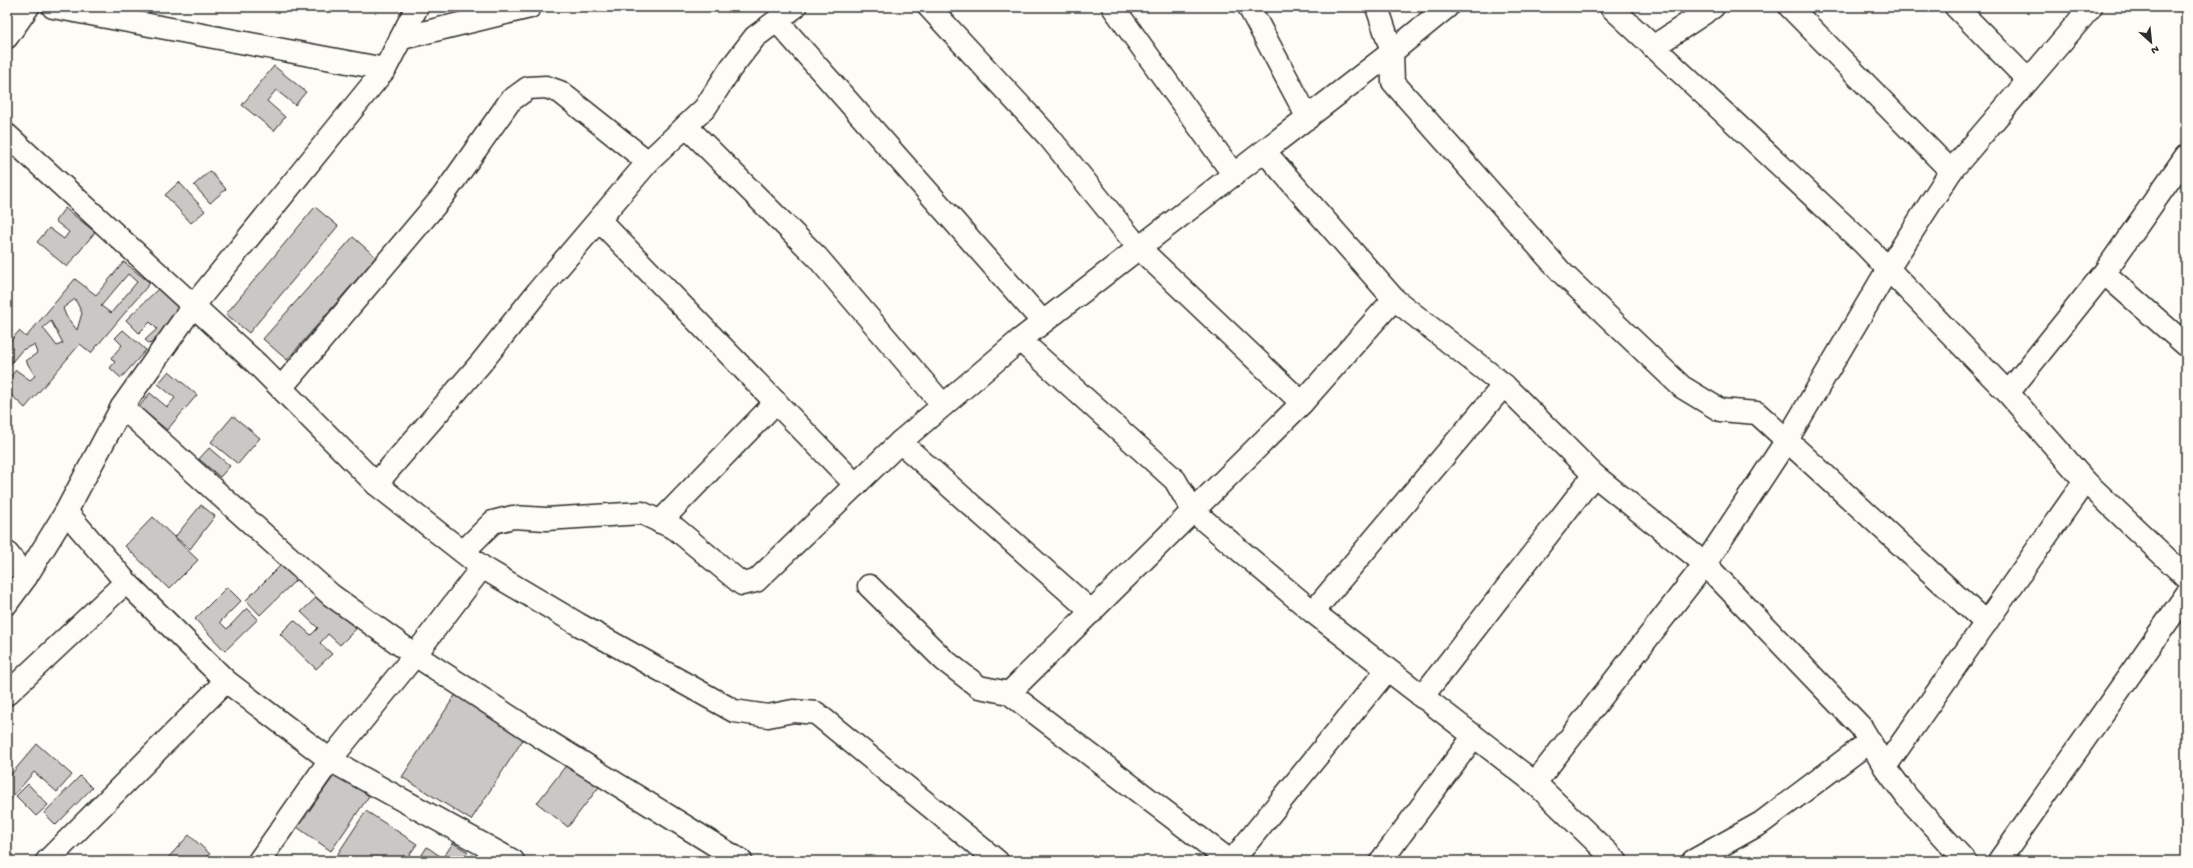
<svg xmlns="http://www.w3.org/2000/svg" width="2193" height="868" viewBox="0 0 2193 868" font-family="'Gochi Hand',sans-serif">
<rect width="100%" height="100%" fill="#fdfcf7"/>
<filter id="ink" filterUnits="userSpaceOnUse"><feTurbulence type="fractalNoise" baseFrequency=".025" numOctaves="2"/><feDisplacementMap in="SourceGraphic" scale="8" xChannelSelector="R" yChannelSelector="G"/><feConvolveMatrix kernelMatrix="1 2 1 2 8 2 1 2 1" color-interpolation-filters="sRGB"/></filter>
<g filter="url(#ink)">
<g fill="#c9c8c4" stroke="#2b2b2b" fill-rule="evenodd">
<path d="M274 66 306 92 295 105 276 90 267 101 285 117 274 131 242 105Z"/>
<path d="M210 171 226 189 210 203 194 185Z"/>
<path d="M179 182 205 211 191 223 165 195Z"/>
<path d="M315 207 338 226 249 333 226 314Z"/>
<path d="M65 208 95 232 67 267 37 242 49 228 64 239 69 232 55 221Z"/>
<path d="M353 237 376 257 287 360 263 339Z"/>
<path d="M124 262 150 283 91 353 80 344 25 408 7 391V381L16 370 30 380 35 376 26 361 37 353 34 345 22 350 7 368V345L19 331 26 337 75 279 96 295ZM128 274 137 282 111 313 101 306ZM75 299 82 313 77 330 66 316 63 308ZM51 321 63 343 57 346 43 328Z"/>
<path d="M159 288 183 312 150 344 145 340 157 329 150 322 139 333 126 320Z"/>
<path d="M123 330 146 350 121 378 110 368 115 362 111 358 122 345 115 338Z"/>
<path d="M169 371 197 395 167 430 139 407 150 393 167 407 175 398 158 384Z"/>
<path d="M233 416 260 438 238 464 211 442Z"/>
<path d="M209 448 230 466 220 477 199 459Z"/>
<path d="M201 505 215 516 190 549 175 537Z"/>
<path d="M153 517 198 560 169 589 125 546Z"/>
<path d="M282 564 297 579 260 615 246 600Z"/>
<path d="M227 587 241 601 220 622 227 629 247 608 258 619 225 651 195 619Z"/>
<path d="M320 594 356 629 340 645 328 634 320 643 332 654 316 669 280 634 294 620 311 635 318 628 301 612Z"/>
<path d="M456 694 524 738 471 820 402 777Z"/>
<path d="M37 744 72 775 57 792 34 772 7 803V779Z"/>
<path d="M571 759 602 783 568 827 537 803Z"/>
<path d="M336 773 369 796 331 851 297 827Z"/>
<path d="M80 776 92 788 56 825 44 813Z"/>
<path d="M28 784 48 805 36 816 16 796Z"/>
<path d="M366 811 417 844 405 861H333Z"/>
<path d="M189 835 210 854 204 861H165Z"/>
<path d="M453 843 468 852 461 861H441Z"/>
<path d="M427 847 440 856 436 861H418Z"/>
<path d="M472 855 480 861H467Z"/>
</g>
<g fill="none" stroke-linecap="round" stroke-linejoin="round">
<defs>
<g id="minor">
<path d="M53 7 385 69"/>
<path d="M929 7 1049 137 1139 248 1302 403"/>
<path d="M1113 7 1234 175"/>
<path d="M1249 7 1308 118"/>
<path d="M1377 7 1392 52 1393 82 1561 272 1682 387 1720 410 1757 413 1986 623"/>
<path d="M1611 7 1864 244 2008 393 2085 481 2186 577"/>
<path d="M1790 7 1951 171"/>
<path d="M1956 7 2028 80"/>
<path d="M777 21 1043 322"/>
<path d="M7 37 28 7"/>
<path d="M402 38 530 7"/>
<path d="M1653 47 1713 7"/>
<path d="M686 126 817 257 943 405"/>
<path d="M7 135 257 364 376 484 482 567 578 624 734 711 768 716 793 711 816 713 997 861"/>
<path d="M1265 152 1394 299 1504 385 1594 475 1705 564 1861 727 1885 767 1907 797 1965 861"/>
<path d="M599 220 856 485"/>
<path d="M2104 273 2186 345"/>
<path d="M1020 340 1175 480 1193 511 1313 612 1535 783 1616 861"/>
<path d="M281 388 443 196 510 101 528 88 546 87 560 92 648 162"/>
<path d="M2008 393 2104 273 2186 156"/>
<path d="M122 407 331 595 415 655 544 739 741 861"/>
<path d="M900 442 1092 612"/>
<path d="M376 484 481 363 539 290 648 162 705 108 731 68 755 37 795 7"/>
<path d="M66 512 126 582 226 681 330 760 513 861"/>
<path d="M660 522 776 402"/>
<path d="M463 552 493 522 513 517 546 519 642 513 676 529 742 584 756 581 900 442 1020 340 1392 52 1447 7"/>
<path d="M7 553 26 577"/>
<path d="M869 586 944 660 979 687 1009 693 1230 861"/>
<path d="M7 603 26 577 66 512 122 407 194 305 385 69 417 7"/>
<path d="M1313 612 1504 385"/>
<path d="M1009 693 1302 403 1394 299"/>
<path d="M7 694 126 582"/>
<path d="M1422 697 1594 475"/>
<path d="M1885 767 2085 481"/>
<path d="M1535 783 1705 564 1787 440 1888 269 1951 171 2091 7"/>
<path d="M47 861 226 681"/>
<path d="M259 861 330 760 415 655 482 567"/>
<path d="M1232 861 1387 670"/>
<path d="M1381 861 1474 736"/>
<path d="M1693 861 1761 823 1869 742"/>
<path d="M1999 861 2186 595"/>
</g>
</defs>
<use href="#minor" stroke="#2b2b2b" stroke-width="25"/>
<use href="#minor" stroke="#fdfcf7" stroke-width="22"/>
</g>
</g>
<rect width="2193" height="868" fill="none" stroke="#fdfcf7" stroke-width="24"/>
<rect x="12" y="12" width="2169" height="844" fill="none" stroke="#2b2b2b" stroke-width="1.5" filter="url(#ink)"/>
<g transform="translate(2151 42) rotate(153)" stroke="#fdfcf7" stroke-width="3" paint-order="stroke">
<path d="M0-3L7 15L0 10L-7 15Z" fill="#2b2b2b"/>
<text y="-6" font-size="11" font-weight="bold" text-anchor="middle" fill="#2b2b2b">N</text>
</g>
</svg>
